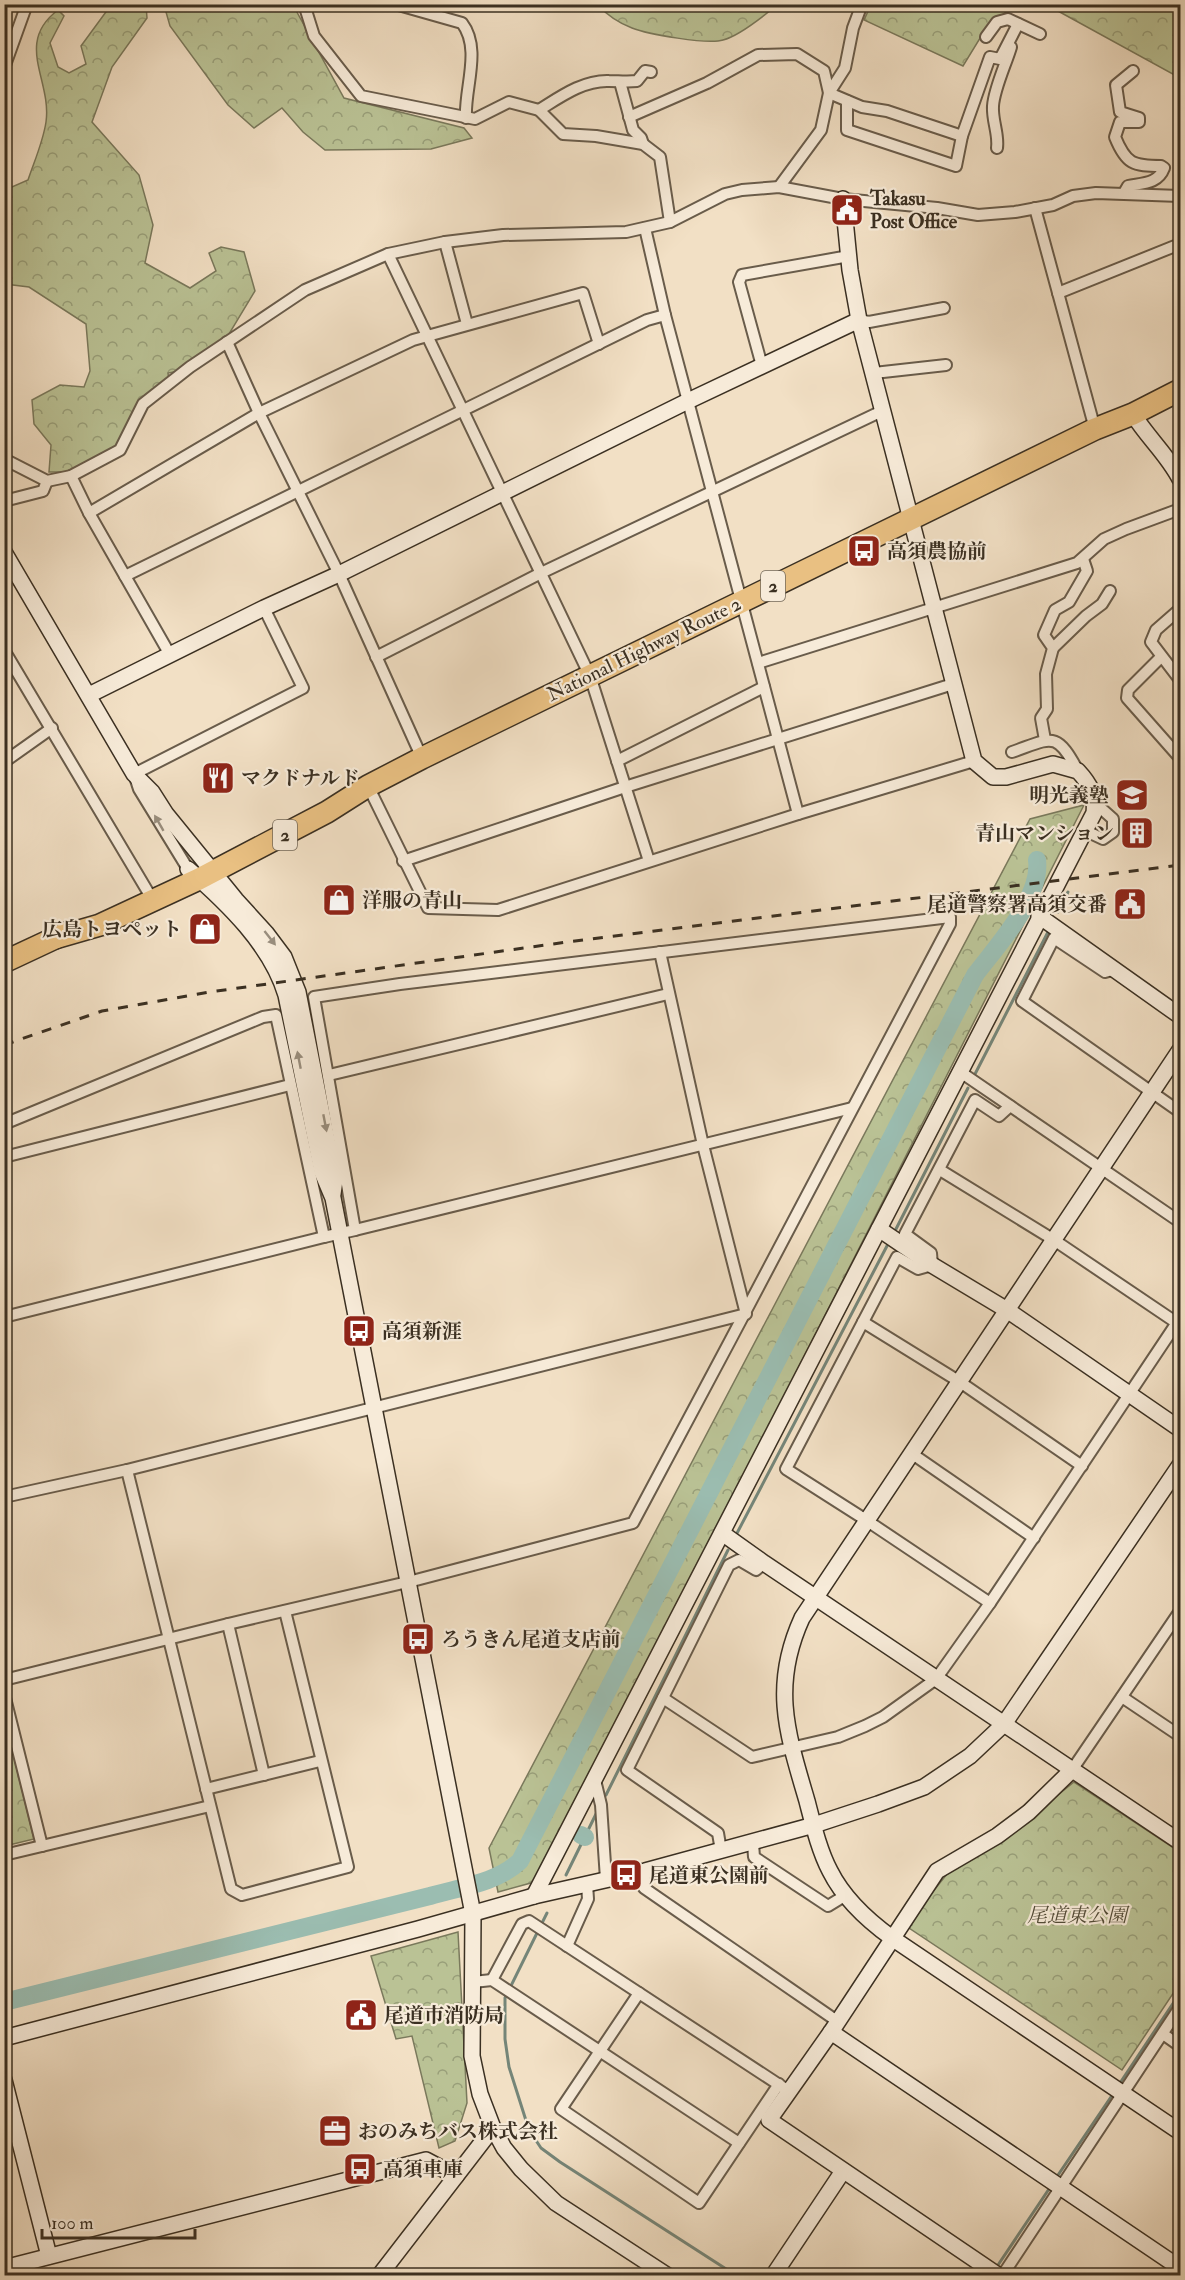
<svg xmlns="http://www.w3.org/2000/svg" width="1185" height="2280" viewBox="0 0 1185 2280" font-family="'IM FELL Double Pica','Noto Serif JP',serif">
<defs>
<pattern id="forest-crowns" width="20" height="18" patternUnits="userSpaceOnUse" patternTransform="scale(1.5)"><rect width="20" height="18" fill="#bac295"/><path d="M2 6a3 3 0 1 1 6 0M12 15a3 3 0 1 1 6 0" fill="none" stroke="#989e79"/></pattern>
</defs>
<rect width="100%" height="100%" fill="#f2e0c5"/>
<filter id="stains"><feTurbulence type="fractalNoise" baseFrequency=".00333" numOctaves="4"/><feColorMatrix values="0 0 0 0 .2 0 0 0 0 .09 0 0 0 0 .02 0 0 0 .5 -.17"/></filter>
<radialGradient id="worn" r=".72"><stop offset=".6" stop-color="#630" stop-opacity="0"/><stop offset="1" stop-color="#630" stop-opacity=".3"/></radialGradient>
<g fill="url(#forest-crowns)" stroke="#7a795c" stroke-width="1.5">
<path d="M111 5H146L147 18 112 67 92 122 139 175 153 225 145 263 190 288 216 271 209 253 221 247 244 252 255 291 226 339 179 371 168 373 169 381 140 403 114 450 66 472H49L51 445 34 424 32 400 60 385 84 387 90 371 86 324 29 287 5 284V190L28 180C34 162 43 142 46 122 52 80 14 43 58 10L64 16 50 43 58 67 69 73 86 64 81 46Z"/>
<path d="M164 5H293L344 98 464 128 472 138 431 149 325 150 303 132 282 108 254 128 228 105 170 26Z"/>
<path d="M598 5H777C765 15 739 36 723 40 708 45 647 34 632 28 619 23 607 15 598 5Z"/>
<path d="M871 5H1014L985 30 963 66 864 20Z"/>
<path d="M1047 5H1180V78Z"/>
<path d="M1084 805 538 1881 498 1892 489 1848 1030 819Z"/>
<path d="M4 1717 34 1839 5 1846H4Z"/>
<path d="M1074 1782 1180 1852V1983L1122 2070 909 1928 927 1899 947 1874 998 1843Z"/>
<path d="M458 1932 467 2103 455 2141 439 2148 412 2036 396 2039 371 1956Z"/>
</g>
<g fill="none" stroke-linecap="round" stroke-linejoin="round">
<g stroke="#758578" stroke-width="3">
<path d="M1058 912 1068 892"/>
<path d="M974 1076 1048 932"/>
<path d="M896 1229 968 1088"/>
<path d="M735 1537 888 1244"/>
<path d="M606 1795 728 1550"/>
<path d="M566 1875 597 1812"/>
<path d="M541 1925 547 1913"/>
<path d="M538 1931 505 1998V2039L509 2067 529 2130 541 2148 560 2162 737 2276"/>
<path d="M1118 2086 1180 1993"/>
<path d="M1056 2178 1113 2094"/>
<path d="M996 2268 1051 2186"/>
</g>
<g stroke="#9bbdb1" stroke-width="18">
<path d="M581 1835 585 1837"/>
<path d="M4 2002 430 1896C461 1887 497 1883 520 1861L975 975C996 947 1042 898 1037 860"/>
</g>
<defs>
<g id="street">
<path d="M304 4 314 36 361 96 475 119 509 102 539 110 563 134 596 136 643 144 660 157 670 222"/>
<path d="M395 4 462 23C482 49 464 89 466 118"/>
<path d="M986 37 997 22 1008 19 1040 34"/>
<path d="M4 68 27 4"/>
<path d="M620 82 633 130 641 138 643 144"/>
<path d="M847 101V130L956 166 962 136 990 57 1000 59 1018 24"/>
<path d="M539 110C560 97 583 80 609 81 618 81 627 82 637 81L645 71 651 72"/>
<path d="M629 117 707 83 758 55 797 54 824 71 829 93 862 107 887 111 962 136"/>
<path d="M997 148C999 134 992 121 993 106 994 89 1006 64 1011 47"/>
<path d="M779 187 821 130 829 93 845 68 853 28 862 4"/>
<path d="M1124 193 1128 186C1143 183 1158 184 1164 168L1161 166C1133 166 1126 164 1115 137L1120 122H1139V118L1120 112 1116 85 1133 71"/>
<path d="M1035 208 1095 429"/>
<path d="M645 228 665 315 798 814"/>
<path d="M445 242 467 324"/>
<path d="M388 254 590 676 649 861"/>
<path d="M1058 293 1180 244"/>
<path d="M859 320 869 322 944 308"/>
<path d="M227 342 259 413 339 574 422 758"/>
<path d="M762 366 739 282 742 275 849 256"/>
<path d="M874 373 946 365"/>
<path d="M4 459 47 481 71 476 120 450 143 404 190 367 305 290 388 254 445 242 503 235 626 232 670 222 725 194 742 190 779 187 843 199 937 208 978 215 1015 212 1053 205 1073 196 1096 193 1180 196"/>
<path d="M71 476 89 513 169 653"/>
<path d="M4 501 43 491 47 481"/>
<path d="M89 513 259 413 413 340 583 293 599 344"/>
<path d="M125 576 647 320 665 315"/>
<path d="M1180 609 1156 630 1151 642 1180 680"/>
<path d="M1053 648 1086 616 1102 604 1110 591"/>
<path d="M4 650 148 892"/>
<path d="M376 657 541 573 882 411"/>
<path d="M1161 657 1128 690 1127 698 1180 758"/>
<path d="M758 663 1077 563 1104 539 1126 529 1180 509"/>
<path d="M1045 740 1041 718 1047 709 1046 674 1053 648 1044 635 1055 610 1069 602 1087 571 1083 559"/>
<path d="M1012 752C1052 738 1056 730 1078 771"/>
<path d="M617 761 764 687"/>
<path d="M4 762 52 728"/>
<path d="M368 786 428 908 498 910 798 814 974 761"/>
<path d="M1086 831 1103 839 1113 832V819L1095 803"/>
<path d="M403 861 625 787 953 684"/>
<path d="M188 869 139 789 134 774 303 688 264 608"/>
<path d="M1116 969 1105 972 1054 938 1022 1001 1180 1112"/>
<path d="M959 1071 1180 1222"/>
<path d="M329 1075 668 994"/>
<path d="M4 1124 263 1017 276 1015 324 1237 355 1230 314 997 400 984 950 917V924C844 1123 740 1324 633 1523L416 1580 228 1624 4 1680"/>
<path d="M4 1157 290 1085"/>
<path d="M940 1170 1054 1240 1177 1323"/>
<path d="M355 1230 852 1108"/>
<path d="M4 1317 324 1237"/>
<path d="M863 1322 960 1382 1082 1466"/>
<path d="M911 1453 1034 1538"/>
<path d="M127 1470 231 1889 242 1895 348 1867 285 1611"/>
<path d="M4 1497 127 1470 746 1314 703 1145 660 952"/>
<path d="M990 1603 866 1520 786 1469 897 1257 918 1269 932 1265 931 1253 905 1234 975 1100 999 1116 1010 1106"/>
<path d="M228 1624 264 1775"/>
<path d="M4 1694 42 1846"/>
<path d="M1122 1697 1180 1736"/>
<path d="M663 1698 752 1757 838 1737 865 1726 883 1717 936 1679 990 1603 1180 1318"/>
<path d="M1072 1770 1180 1611"/>
<path d="M595 1780 601 1805 606 1879"/>
<path d="M206 1789 320 1761"/>
<path d="M753 1843 754 1857 828 1906 846 1895"/>
<path d="M721 1851 718 1833 627 1770 729 1565 739 1560 756 1570 764 1563"/>
<path d="M4 1855 210 1806"/>
<path d="M645 1871 644 1888 837 2021"/>
<path d="M567 1946 588 1899 587 1884"/>
<path d="M492 1980 522 1924 529 1921 784 2088"/>
<path d="M473 1982 492 1980 739 2143"/>
<path d="M639 1993 561 2109 699 2203 779 2084"/>
<path d="M1163 2034 1180 2046"/>
<path d="M1002 2276 1180 2007"/>
</g>
<g id="secondary">
<path d="M1133 414C1147 437 1167 454 1180 479"/>
<path d="M4 552 134 774 152 792 166 814 236 900 266 933 284 957 298 992 335 1180 333 1194"/>
<path d="M89 695 264 608 339 574 688 401 859 320"/>
<path d="M188 869C227 903 271 945 286 995L322 1172 333 1198 473 1914 472 2056 480 2094 493 2128 504 2148 521 2169 556 2203 668 2276"/>
<path d="M1039 916 1180 1016"/>
<path d="M1180 1050 802 1618C771 1686 787 1733 807 1801 813 1824 819 1850 830 1871 844 1899 867 1920 892 1938L1180 2132"/>
<path d="M879 1229 932 1265 1007 1310 1180 1429"/>
<path d="M722 1533 764 1563 1180 1842"/>
<path d="M534 1896 1094 813C1096 795 1090 784 1078 771L1053 764 1006 777H993L974 761 859 320 850 270 843 199"/>
<path d="M831 2032 1180 2268"/>
<path d="M4 2038 418 1929 534 1896 645 1871 814 1825 878 1804 924 1787 970 1756 1004 1724 1180 1465"/>
<path d="M4 2080 49 2256"/>
<path d="M4 2268 426 2160 456 2176"/>
<path d="M379 2276 493 2128"/>
<path d="M773 2276 843 2171"/>
<path d="M999 2276 769 2120 831 2032 937 1871 997 1836 1029 1812 1072 1770"/>
</g>
<g id="highway">
<path d="M55 938 100 925 199 879 327 812 368 786 422 758 1095 429 1133 414 1180 390"/>
<path d="M4 962 68 932"/>
</g>
</defs>
<use href="#street" stroke="#695c4b" stroke-width="14"/>
<use href="#secondary" stroke="#3b3022" stroke-width="18"/>
<use href="#highway" stroke="#3b3022" stroke-width="24"/>
<use href="#street" stroke="#f7ebd9" stroke-width="10"/>
<use href="#secondary" stroke="#f7ebd9" stroke-width="15"/>
<use href="#highway" stroke="#e9c082" stroke-width="21"/>
<path stroke="#3b3022" stroke-width="3" stroke-dasharray="10 10" stroke-linecap="butt" d="M4 1045 102 1011 210 992 567 942 1180 865"/>
</g>
<defs><path id="oneway-solid" d="M-6-.8H1V-3.2L6.5 0L1 3.2V.8H-6Z" transform="scale(1.5)"/></defs>
<g fill="#998e7e">
<use href="#oneway-solid" transform="translate(159 823) rotate(-120)"/>
<use href="#oneway-solid" transform="translate(270 938) rotate(52)"/>
<use href="#oneway-solid" transform="translate(299 1060) rotate(-101)"/>
<use href="#oneway-solid" transform="translate(325 1123) rotate(79)"/>
</g>
<defs>
<symbol id="civic-square" viewBox="-11 -11 22 22"><rect x="-9" y="-9" width="18" height="18" rx="4" fill="#8f2418" stroke="#f7ebd9"/><path d="M-.6-6.5H3V-4.5H.6V-3L4-1V1h2V6H-6V1h2V-1L-.6-3ZM-1.2 2.5V6h2.4V2.5Z" fill="#fff"/></symbol>
<symbol id="bus-square" viewBox="-11 -11 22 22"><rect x="-9" y="-9" width="18" height="18" rx="4" fill="#8f2418" stroke="#f7ebd9"/><path d="M-5-6H5V4H4V6H2V4H-2V6H-4V4H-5ZM-3.5-4V0h7V-4ZM-3.5 1.2v1.5H-2V1.2ZM2 1.2v1.5H3.5V1.2Z" fill="#fff"/></symbol>
<symbol id="restaurant-square" viewBox="-11 -11 22 22"><rect x="-9" y="-9" width="18" height="18" rx="4" fill="#8f2418" stroke="#f7ebd9"/><path d="M-5-6h1v4h1v-4h1v4h1v-4h1v5L-1.5 .5V6h-2V.5L-5-1ZM5-6V6H3V1.5H1.5Q1.5-4 5-6Z" fill="#fff"/></symbol>
<symbol id="school-square" viewBox="-11 -11 22 22"><rect x="-9" y="-9" width="18" height="18" rx="4" fill="#8f2418" stroke="#f7ebd9"/><path d="M0-5L7-2L0 1L-7-2ZM-4 1L0 2.5L4 1V4Q0 6-4 4Z" fill="#fff"/></symbol>
<symbol id="building-square" viewBox="-11 -11 22 22"><rect x="-9" y="-9" width="18" height="18" rx="4" fill="#8f2418" stroke="#f7ebd9"/><path d="M-4-6H4V6H1V3H-1V6H-4ZM-2.5-4.3h1.7v1.8h-1.7ZM.8-4.3h1.7v1.8H.8ZM-2.5-1h1.7V.8h-1.7ZM.8-1h1.7V.8H.8Z" fill="#fff"/></symbol>
<symbol id="shop-square" viewBox="-11 -11 22 22"><rect x="-9" y="-9" width="18" height="18" rx="4" fill="#8f2418" stroke="#f7ebd9"/><path d="M-5-2.5h2.3a2.7 3.5 0 0 1 5.4 0H5L5.5 6h-11ZM-1.5-2.5h3a1.5 2.3 0 0 0-3 0Z" fill="#fff"/></symbol>
<symbol id="office-square" viewBox="-11 -11 22 22"><rect x="-9" y="-9" width="18" height="18" rx="4" fill="#8f2418" stroke="#f7ebd9"/><path d="M-6-3h4V-5.5h4V-3h4V5H-6ZM-1-4.5V-3h2v-1.5ZM-6 0V1H6V0Z" fill="#fff"/></symbol>
</defs>
<g fill-rule="evenodd">
<use href="#civic-square" x="828" y="191" width="38" height="38"/>
<use href="#bus-square" x="845" y="532" width="38" height="38"/>
<use href="#restaurant-square" x="199" y="759" width="38" height="38"/>
<use href="#school-square" x="1113" y="776" width="38" height="38"/>
<use href="#building-square" x="1118" y="814" width="38" height="38"/>
<use href="#shop-square" x="320" y="881" width="38" height="38"/>
<use href="#civic-square" x="1111" y="885" width="38" height="38"/>
<use href="#shop-square" x="186" y="910" width="38" height="38"/>
<use href="#bus-square" x="340" y="1312" width="38" height="38"/>
<use href="#bus-square" x="399" y="1620" width="38" height="38"/>
<use href="#bus-square" x="607" y="1856" width="38" height="38"/>
<use href="#civic-square" x="342" y="1996" width="38" height="38"/>
<use href="#office-square" x="316" y="2112" width="38" height="38"/>
<use href="#bus-square" x="341" y="2150" width="38" height="38"/>
</g>
<g text-anchor="middle" dominant-baseline="central" stroke-width="4.5" stroke-linejoin="round" paint-order="stroke">
<g fill="#f7ebd9" stroke="#736859" stroke-width="1.5">
<rect x="761" y="571" width="24" height="30" rx="4.5"/>
<rect x="273" y="820" width="24" height="30" rx="4.5"/>
</g>
<g font-size="18" font-weight="bold" fill="#3b3022">
<text x="773" y="586">2</text>
<text x="285" y="835">2</text>
</g>
<g font-size="20" font-weight="bold" fill="#3b3022" stroke="#f7ebd9" text-anchor="start">
<text x="870" y="198">Takasu<tspan x="870" dy="23">Post Office</tspan></text>
<text x="887" y="551">高須農協前</text>
<text x="241" y="778">マクドナルド</text>
<text x="1109" y="795" text-anchor="end">明光義塾</text>
<text x="1114" y="833" text-anchor="end">青山マンション</text>
<text x="362" y="900">洋服の青山</text>
<text x="1107" y="904" text-anchor="end">尾道警察署高須交番</text>
<text x="182" y="929" text-anchor="end">広島トヨペット</text>
<text x="382" y="1331">高須新涯</text>
<text x="441" y="1639">ろうきん尾道支店前</text>
<text x="649" y="1875">尾道東公園前</text>
<text x="384" y="2015">尾道市消防局</text>
<text x="358" y="2131">おのみちバス株式会社</text>
<text x="383" y="2169">高須車庫</text>
</g>
<g font-size="20" fill="#3b3022" stroke="#f7ebd9">
<text transform="translate(644 649) rotate(-26)">National Highway Route 2</text>
</g>
<g font-size="20" font-style="italic" fill="#544d39" stroke="#f7ebd9">
<text x="1077" y="1915">尾道東公園</text>
</g>
</g>
<rect width="1185" height="2280" fill="none" stroke="#f2e0c5" stroke-width="24"/>
<rect x="6" y="6" width="1173" height="2268" fill="none" stroke="#3b3022" stroke-width="3"/>
<rect x="12" y="12" width="1161" height="2256" fill="none" stroke="#3b3022" stroke-width="1.5"/>
<path d="M42 2229v9h153v-9" fill="none" stroke="#3b3022" stroke-width="3"/>
<text x="51" y="2229" font-size="18" fill="#3b3022" stroke="#f7ebd9" stroke-width="4.5" paint-order="stroke">100 m</text>
<rect width="100%" height="100%" filter="url(#stains)"/>
<rect width="100%" height="100%" fill="url(#worn)"/>
</svg>
